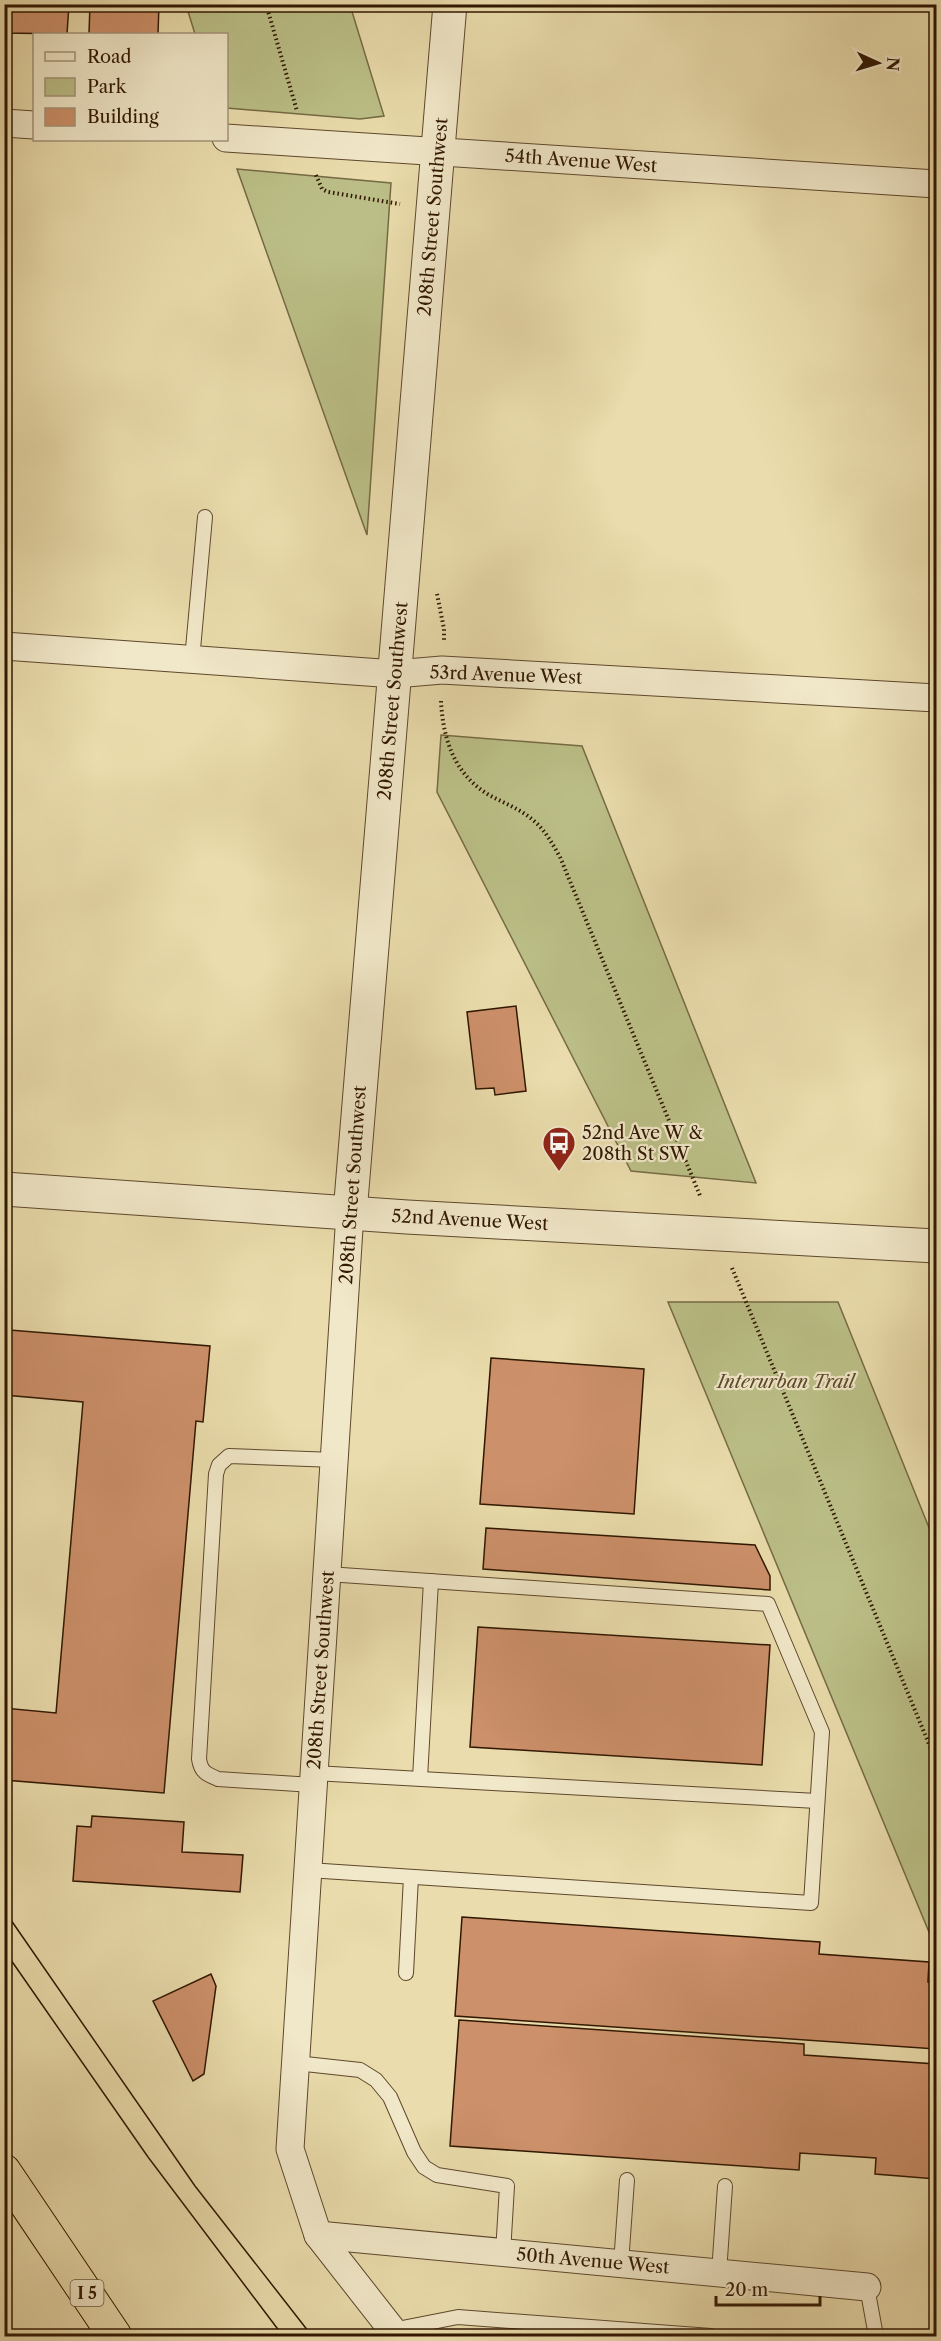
<svg xmlns="http://www.w3.org/2000/svg" width="941" height="2341" viewBox="0 0 941 2341" font-family="'Libre Caslon Text',serif">
<rect width="100%" height="100%" fill="#eadcac"/>
<filter id="stains"><feTurbulence type="fractalNoise" baseFrequency=".00333" numOctaves="4"/><feColorMatrix values="0 0 0 0 .2 0 0 0 0 .09 0 0 0 0 .02 0 0 0 .5 -.17"/></filter>
<radialGradient id="worn" r=".72"><stop offset=".6" stop-color="#630" stop-opacity="0"/><stop offset="1" stop-color="#630" stop-opacity=".3"/></radialGradient>
<g fill="#bbbf87" stroke="#766b44" stroke-width="1.5">
<path d="M186 5H350L384 116 360 119 227 108 226 34H195Z"/>
<path d="M237 169 391 183 367 535Z"/>
<path d="M441 735 582 746 756 1183 631 1171 437 792Z"/>
<path d="M668 1302H838L936 1545V1949Z"/>
</g>
<g fill="#cc906a" stroke="#301701" stroke-width="1.5">
<path d="M4 4H69L67 34 4 33Z"/>
<path d="M90 4H159L158 34H89Z"/>
<path d="M516 1006 526 1091 495 1095 494 1088 476 1089 467 1012Z"/>
<path d="M9 1330 210 1346 203 1422 196 1421 164 1793 4 1780V1708L56 1713 83 1402 4 1395V1336L9 1337Z"/>
<path d="M491 1358 644 1369 634 1514 480 1504Z"/>
<path d="M936 1479V1496L931 1481Z"/>
<path d="M486 1528 755 1545 770 1576V1590L483 1569Z"/>
<path d="M478 1627 770 1645 762 1765 470 1747Z"/>
<path d="M92 1816 184 1822 182 1852 243 1855 240 1892 73 1881 77 1826 91 1827Z"/>
<path d="M462 1917 820 1942 819 1954 929 1962 928 1982 936 1983V2049L455 2016Z"/>
<path d="M211 1974 216 1986 204 2074 193 2081 153 2001Z"/>
<path d="M459 2020 804 2044V2055L936 2064V2179L875 2174 876 2158 800 2153 799 2170 450 2146Z"/>
</g>
<g fill="none" stroke-linecap="round" stroke-linejoin="round">
<defs>
<g id="service">
<path d="M192 660 205 517"/>
<path d="M314 1773 817 1801"/>
<path d="M420 1778 431 1581"/>
<path d="M313 1785 218 1779C206 1774 201 1772 199 1759L216 1474 219 1465 229 1456 335 1460"/>
<path d="M308 1870 811 1903 822 1732 768 1604 327 1574"/>
<path d="M406 1973 411 1877"/>
<path d="M296 2063 360 2070 376 2080 390 2097 414 2152 424 2167 437 2175 507 2186 503 2253"/>
<path d="M621 2264 627 2180"/>
<path d="M719 2273 725 2186"/>
<path d="M867 2287 876 2336"/>
<path d="M392 2330 458 2317 711 2336"/>
</g>
<g id="minor">
<path d="M4 123 34 125"/>
<path d="M226 138 936 184"/>
<path d="M4 646 395 674 442 670 936 698"/>
<path d="M350 1213 290 2149 318 2235 397 2336"/>
<path d="M318 2235 867 2287"/>
</g>
<g id="tertiary">
<path d="M4 1189 407 1217 936 1246"/>
<path d="M350 1213 450 4"/>
</g>
<path id="motorway" d="M4 2171 115 2336"/>
</defs>
<use href="#service" stroke="#5e482c" stroke-width="16"/>
<use href="#minor" stroke="#5e482c" stroke-width="29"/>
<use href="#tertiary" stroke="#5e482c" stroke-width="35"/>
<use href="#motorway" stroke="#301701" stroke-width="35"/>
<g stroke="#301701" stroke-width="4" stroke-dasharray="1.5 3" stroke-linecap="butt">
<path d="M266 4 297 111"/>
<path d="M316 175 322 189 328 192 400 204"/>
<path d="M437 594 444 629V640"/>
<path d="M441 701C443 739 454 774 489 795 504 803 520 809 533 820 545 830 552 843 560 857L701 1198"/>
<path d="M732 1268 936 1761"/>
</g>
<use href="#service" stroke="#f1e8c9" stroke-width="14"/>
<use href="#minor" stroke="#f1e8c9" stroke-width="27"/>
<use href="#tertiary" stroke="#f1e8c9" stroke-width="33"/>
<use href="#motorway" stroke="#eadcac" stroke-width="33"/>
<g stroke="#301701" stroke-width="1.5">
<path d="M4 1910 195 2186 312 2336"/>
<path d="M4 1950 148 2157 283 2336"/>
</g>
</g>
<defs>
<symbol id="bus-pin" viewBox="-11 -11 22 30"><path d="M0 17L-7.5 6A9.5 9.5 0 1 1 7.5 6Z" fill="#8f2418" stroke="#f1e8c9"/><path d="M-5-6H5V4H4V6H2V4H-2V6H-4V4H-5ZM-3.5-4V0h7V-4ZM-3.5 1.2v1.5H-2V1.2ZM2 1.2v1.5H3.5V1.2Z" fill="#fff"/></symbol>
</defs>
<g fill-rule="evenodd">
<use href="#bus-pin" x="540" y="1124" width="38" height="52"/>
</g>
<g text-anchor="middle" dominant-baseline="central" stroke-width="4.5" stroke-linejoin="round" paint-order="stroke">
<rect fill="#f1e8c9" stroke="#6a563d" stroke-width="1.5" x="70.5" y="2280" width="33" height="26" rx="4.5"/>
<g font-size="16" font-weight="bold" fill="#301701">
<text x="87" y="2293">I 5</text>
</g>
<g font-size="18" fill="#301701" stroke="#f1e8c9">
<text transform="translate(581 161) rotate(4)">54th Avenue West</text>
<text transform="translate(433 217) rotate(-85)">208th Street Southwest</text>
<text transform="translate(506 675) rotate(2)">53rd Avenue West</text>
<text transform="translate(393 701) rotate(-85)">208th Street Southwest</text>
<text transform="translate(353 1185) rotate(-86)">208th Street Southwest</text>
<text transform="translate(470 1220) rotate(3)">52nd Avenue West</text>
<text transform="translate(321 1670) rotate(-86)">208th Street Southwest</text>
<text transform="translate(593 2261) rotate(5)">50th Avenue West</text>
</g>
<g font-size="18" fill="#301701" stroke="#f1e8c9" text-anchor="start">
<text x="582" y="1133">52nd Ave W &amp;<tspan x="582" dy="21">208th St SW</tspan></text>
</g>
<g font-size="18" font-style="italic" fill="#5a4929" stroke="#f1e8c9">
<text x="786" y="1382">Interurban Trail</text>
</g>
</g>
<rect width="941" height="2341" fill="none" stroke="#eadcac" stroke-width="24"/>
<rect x="6" y="6" width="929" height="2329" fill="none" stroke="#301701" stroke-width="3"/>
<rect x="12" y="12" width="917" height="2317" fill="none" stroke="#301701" stroke-width="1.5"/>
<rect x="33" y="33" width="195" height="108" fill="#f1e8c9" stroke="#a49479" stroke-width="1.5"/>
<rect x="45" y="52" width="30" height="9" fill="#f1e8c9" stroke="#a49479" stroke-width="1.5"/>
<text x="87" y="63" font-size="18" fill="#301701">Road</text>
<rect x="45" y="78" width="30" height="18" fill="#bbbf87" stroke="#a49479" stroke-width="1.5"/>
<text x="87" y="93" font-size="18" fill="#301701">Park</text>
<rect x="45" y="108" width="30" height="18" fill="#cc906a" stroke="#a49479" stroke-width="1.5"/>
<text x="87" y="123" font-size="18" fill="#301701">Building</text>
<g transform="translate(878 63) rotate(94)" stroke="#f1e8c9" stroke-width="4.5" paint-order="stroke">
<path d="M0-4.5L10 22L0 15L-10 22Z" fill="#301701"/>
<text y="-9" font-size="16" font-weight="bold" text-anchor="middle" fill="#301701">N</text>
</g>
<path d="M716 2296v9h104v-9" fill="none" stroke="#301701" stroke-width="3"/>
<text x="725" y="2296" font-size="18" fill="#301701" stroke="#f1e8c9" stroke-width="4.5" paint-order="stroke">20 m</text>
<rect width="100%" height="100%" filter="url(#stains)"/>
<rect width="100%" height="100%" fill="url(#worn)"/>
</svg>
